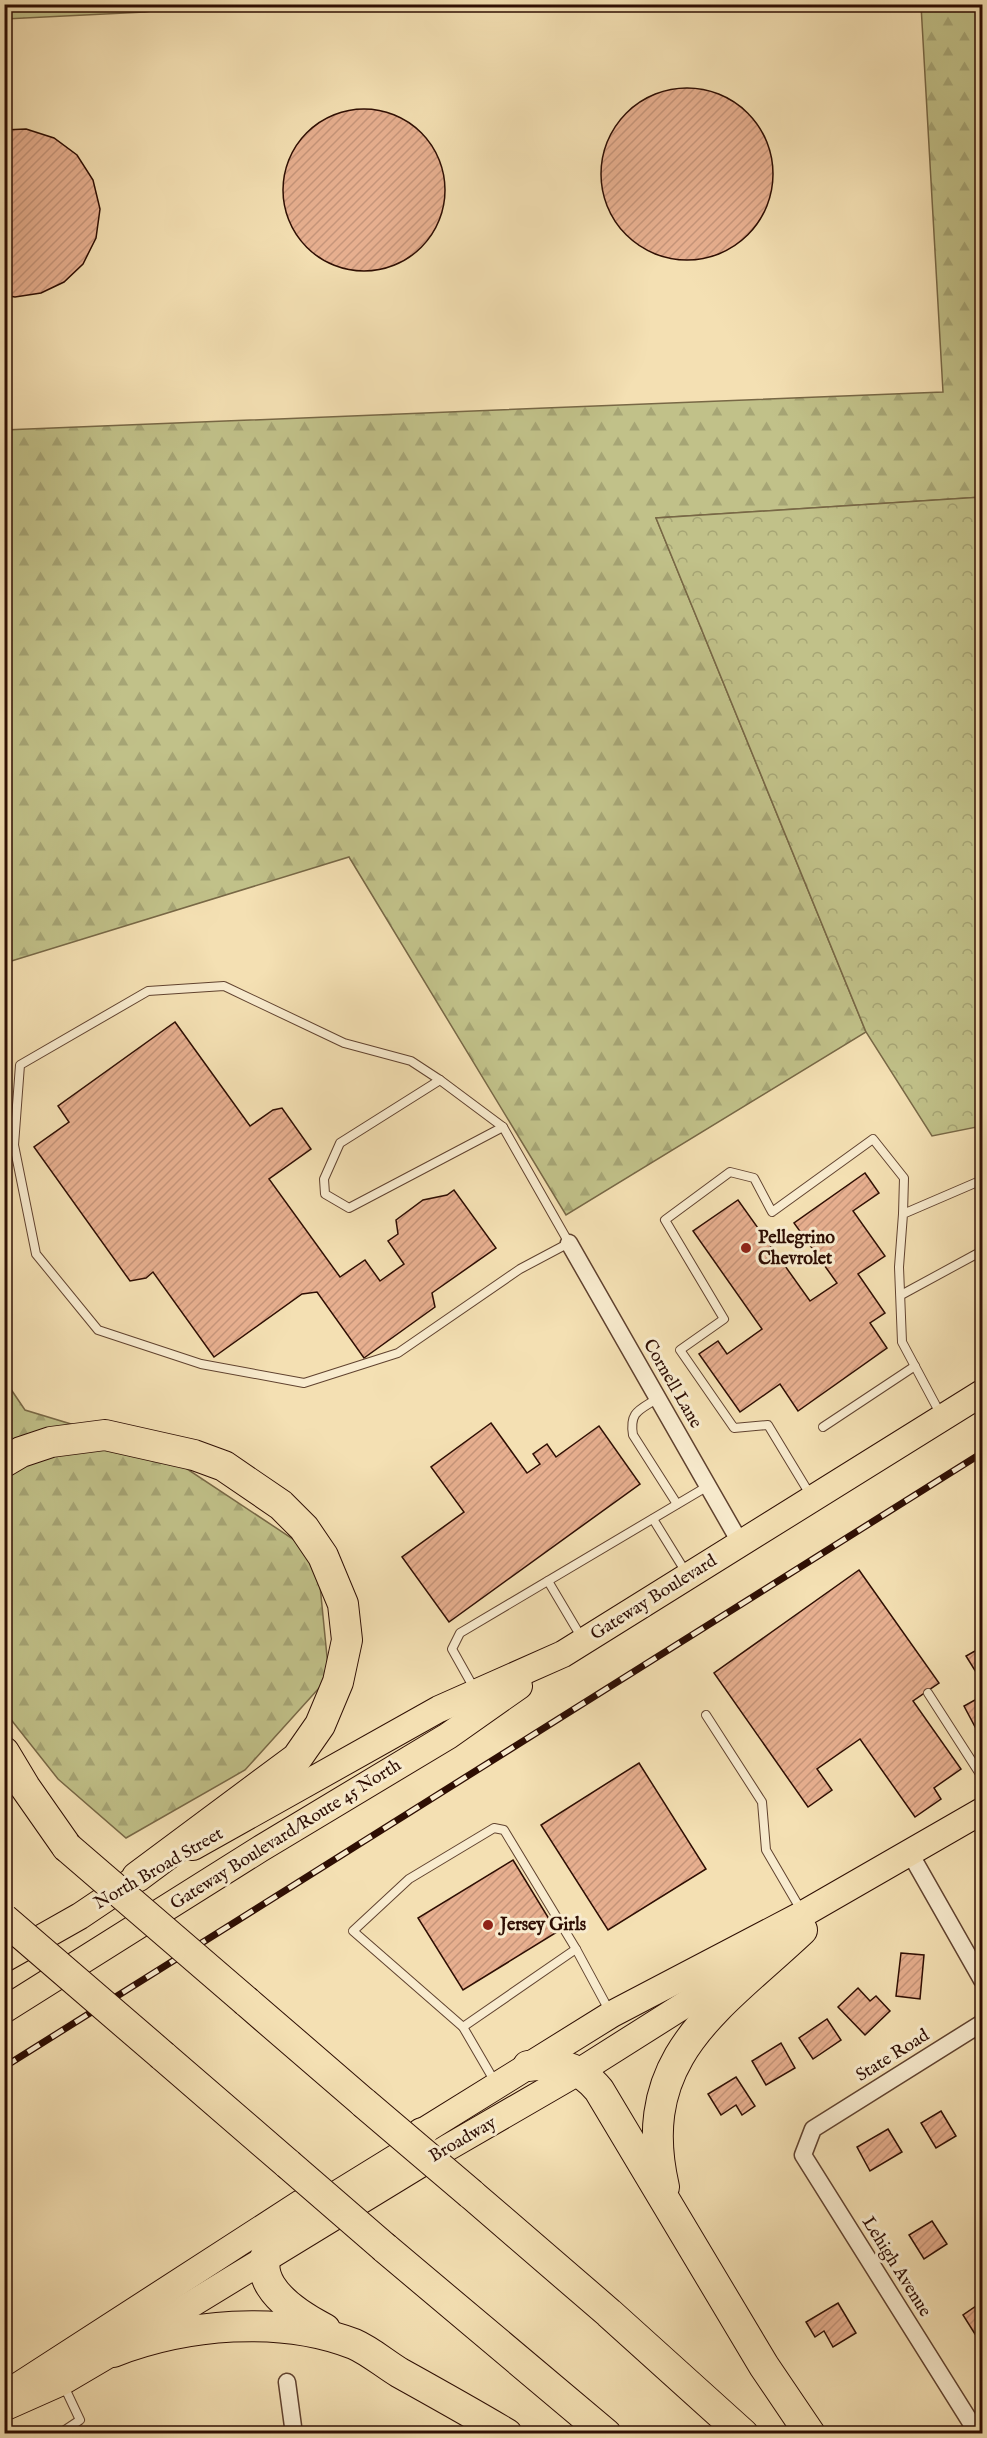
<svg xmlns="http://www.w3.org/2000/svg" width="987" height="2438" viewBox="0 0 987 2438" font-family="'IM FELL English',serif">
<defs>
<pattern id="forest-firs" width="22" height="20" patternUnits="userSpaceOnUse" patternTransform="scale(1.5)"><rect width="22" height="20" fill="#c1c189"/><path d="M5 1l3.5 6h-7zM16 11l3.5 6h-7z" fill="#a6a575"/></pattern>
<pattern id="park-crowns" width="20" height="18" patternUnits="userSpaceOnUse" patternTransform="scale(1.5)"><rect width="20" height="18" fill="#c1c189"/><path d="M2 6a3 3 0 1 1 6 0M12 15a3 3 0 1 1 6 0" fill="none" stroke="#a6a575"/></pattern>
<pattern id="building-hatch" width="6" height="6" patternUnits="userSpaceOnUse" patternTransform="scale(1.5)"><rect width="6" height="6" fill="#e7af8f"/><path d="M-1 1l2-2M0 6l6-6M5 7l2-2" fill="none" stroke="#c6957a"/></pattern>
</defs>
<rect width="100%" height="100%" fill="#f4e0b3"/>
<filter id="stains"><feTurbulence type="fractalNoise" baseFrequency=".00333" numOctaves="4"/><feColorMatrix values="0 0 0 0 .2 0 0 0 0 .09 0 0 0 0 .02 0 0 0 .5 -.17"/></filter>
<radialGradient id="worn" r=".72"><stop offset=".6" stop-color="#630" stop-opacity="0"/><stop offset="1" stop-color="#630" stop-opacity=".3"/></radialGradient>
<g fill="url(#forest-firs)" stroke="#786846" stroke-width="1.5">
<path d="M4 5 5 4 195 5 145 12 5 19Z"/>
<path d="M921 5H982V497L656 518 866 1032 566 1215 349 857 5 963 4 430 943 392Z"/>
<path d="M4 1379 25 1410 160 1451 317 1555 329 1677 245 1770 126 1838 58 1779 5 1712Z"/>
</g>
<path fill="url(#park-crowns)" stroke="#786846" stroke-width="1.5" d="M982 497V1126L932 1136 866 1032 656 518Z"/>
<g fill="url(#building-hatch)" stroke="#2e0e03" stroke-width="1.5">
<circle cx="687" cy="174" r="86"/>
<circle cx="364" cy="190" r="81"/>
<path d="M26 129 54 138 77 155 93 180 100 209 96 238 83 264 64 282 41 293 15 297 4 295V130Z"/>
<path d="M175 1022 250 1126 273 1110 282 1108 311 1149 269 1179 340 1277 365 1260 380 1281 404 1264 388 1241 398 1234 396 1220 423 1200 447 1195 454 1190 496 1248 432 1293 435 1307 364 1358 317 1292 302 1294 214 1357 153 1272 146 1278 130 1281 34 1147 69 1122 58 1106Z"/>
<path d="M865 1173 879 1193 853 1211 885 1256 858 1274 885 1313 870 1323 887 1348 798 1411 780 1384 740 1412 699 1354 718 1341 727 1354 762 1329 693 1231 738 1200 810 1301 837 1283 794 1223Z"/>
<path d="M491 1423 527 1473 540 1464 533 1454 547 1444 556 1457 599 1426 640 1484 449 1622 402 1557 464 1512 431 1467Z"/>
<path d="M859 1570 939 1683 913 1701 961 1769 934 1788 941 1799 915 1817 860 1739 817 1769 832 1790 808 1807 714 1673Z"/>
<path d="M982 1647V1675L979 1677 966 1656Z"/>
<path d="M982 1696V1740L964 1706Z"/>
<path d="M639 1763 706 1869 608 1930 541 1825Z"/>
<path d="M513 1860 557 1932 463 1990 418 1918Z"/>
<path d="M901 1953 924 1955 920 1999 896 1996Z"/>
<path d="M858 1988 870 2001 876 1996 890 2011 865 2035 838 2007Z"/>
<path d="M827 2019 841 2040 813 2059 799 2038Z"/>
<path d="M781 2043 795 2068 766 2085 752 2061Z"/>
<path d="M736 2077 755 2106 742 2115 736 2105 721 2115 708 2094Z"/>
<path d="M941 2111 956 2136 936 2148 921 2123Z"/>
<path d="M888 2129 902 2152 870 2171 857 2147Z"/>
<path d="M932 2221 947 2244 924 2259 909 2235Z"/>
<path d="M982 2302V2340L980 2342 963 2315Z"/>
<path d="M838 2303 856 2333 833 2347 824 2331 815 2337 806 2322Z"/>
</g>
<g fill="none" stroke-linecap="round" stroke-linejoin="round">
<defs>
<g id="service">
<path d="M224 986 344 1043 411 1061 440 1080 503 1127 569 1243 520 1269 398 1353 304 1383 201 1364 98 1330 36 1254 14 1145 20 1065 148 991Z"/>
<path d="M440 1080 340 1143 324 1179 325 1194 349 1208 503 1127"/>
<path d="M901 1295 982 1251"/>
<path d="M658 1398C640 1410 629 1411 633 1435L677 1504"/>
<path d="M941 1415 902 1342 899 1267 903 1214 982 1180"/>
<path d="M823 1427 915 1366"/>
<path d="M811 1496 768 1425 734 1428 680 1350 724 1319 665 1220 730 1172 754 1178 772 1212 873 1139 904 1178 903 1214"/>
<path d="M653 1519 687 1574"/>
<path d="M548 1581 583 1640"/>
<path d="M475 1690 452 1649 460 1633 708 1486"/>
<path d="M928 1693 982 1777"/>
<path d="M706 1715 762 1802 766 1850 801 1910"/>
<path d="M463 2027 353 1931 409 1879 494 1828 504 1830 576 1949 610 2012"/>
<path d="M495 2082 463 2027 576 1949"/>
<path d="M59 2434 80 2420 63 2384"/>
</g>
<g id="minor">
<path d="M569 1243 741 1544"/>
<path d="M911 1855 982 1980"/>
<path d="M287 2382 294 2434"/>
<path d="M978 2434 803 2155 813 2129 982 2023"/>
</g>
<g id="primary">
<path d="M193 1847 439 1709 563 1654 982 1393"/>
<path d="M4 1959 80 1916 132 1881"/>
<path d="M4 2010 260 1849 448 1736 519 1686"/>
<path d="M406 2142 612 2014 803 1914 982 1811"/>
<path d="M4 2395 301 2203"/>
<path d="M8 2406 62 2382 113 2352 447 2148 580 2071 754 1961"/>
</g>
<g id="motorway">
<path d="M4 1462 21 1452 51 1442 105 1435 194 1455 224 1466 281 1505 304 1528 323 1556 343 1604 347 1640 338 1682 320 1725 297 1758 137 1877"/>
<path d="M4 1752 25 1787 67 1847"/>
<path d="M247 2002 364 2103"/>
<path d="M163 2056 288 2164"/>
<path d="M528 2066C559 2062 579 2066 599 2090L764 2366 810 2434"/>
<path d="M664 2187C634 2057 718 2009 802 1930"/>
<path d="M471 2194 609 2313 743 2434"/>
<path d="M385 2248 606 2434"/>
<path d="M325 2329C283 2307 235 2270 287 2227L407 2153 422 2133"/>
<path d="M113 2352C185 2324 280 2315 354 2344 370 2351 385 2364 400 2373 436 2393 472 2413 507 2434"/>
</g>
</defs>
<use href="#service" stroke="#60422f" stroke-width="10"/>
<use href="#minor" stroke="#60422f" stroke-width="19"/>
<use href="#primary" stroke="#2e0e03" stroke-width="28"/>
<use href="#motorway" stroke="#2e0e03" stroke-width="32"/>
<use href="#service" stroke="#f8ebce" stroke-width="8"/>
<use href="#minor" stroke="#f8ebce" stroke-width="16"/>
<use href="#primary" stroke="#f4e0b3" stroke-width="26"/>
<use href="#motorway" stroke="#f4e0b3" stroke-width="30"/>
<defs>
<path id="rail" d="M4 2067 982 1453"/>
</defs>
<use href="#rail" stroke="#2e0e03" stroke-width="7"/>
<use href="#rail" stroke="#f8ebce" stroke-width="4.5" stroke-dasharray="14" stroke-linecap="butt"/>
<defs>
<g id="motorway-bridge">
<path d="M67 1847 247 2002"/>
<path d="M4 1919 163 2056"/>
<path d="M364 2103 471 2194"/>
<path d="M288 2164 385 2248"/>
</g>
</defs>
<use href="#motorway-bridge" stroke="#2e0e03" stroke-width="32" stroke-linecap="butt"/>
<use href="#motorway-bridge" stroke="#f4e0b3" stroke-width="30"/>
</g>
<g fill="#8f2418" stroke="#f8ebce" stroke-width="2">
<circle cx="746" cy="1248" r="6"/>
<circle cx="488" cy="1925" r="6"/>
</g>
<g text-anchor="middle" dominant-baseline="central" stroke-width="6" stroke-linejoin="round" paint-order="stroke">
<g font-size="18" font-weight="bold" fill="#2e0e03" stroke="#f8ebce" text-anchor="start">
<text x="758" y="1238">Pellegrino<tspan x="758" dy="21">Chevrolet</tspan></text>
<text x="500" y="1925">Jersey Girls</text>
</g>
<g font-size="18" fill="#2e0e03" stroke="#f8ebce">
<text transform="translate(672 1384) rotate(60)">Cornell Lane</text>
<text transform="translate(654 1598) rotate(-32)">Gateway Boulevard</text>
<text transform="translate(286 1835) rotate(-32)">Gateway Boulevard/Route 45 North</text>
<text transform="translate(159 1869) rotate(-30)">North Broad Street</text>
<text transform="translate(893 2056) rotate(-32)">State Road</text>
<text transform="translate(463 2140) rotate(-30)">Broadway</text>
<text transform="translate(896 2267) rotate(58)">Lehigh Avenue</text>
</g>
</g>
<rect width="987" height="2438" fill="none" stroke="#f4e0b3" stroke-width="24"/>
<rect x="6" y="6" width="975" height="2426" fill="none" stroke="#2e0e03" stroke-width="3"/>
<rect x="12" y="12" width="963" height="2414" fill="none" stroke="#2e0e03" stroke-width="1.5"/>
<rect width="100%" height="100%" filter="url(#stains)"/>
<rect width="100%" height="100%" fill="url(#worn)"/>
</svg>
